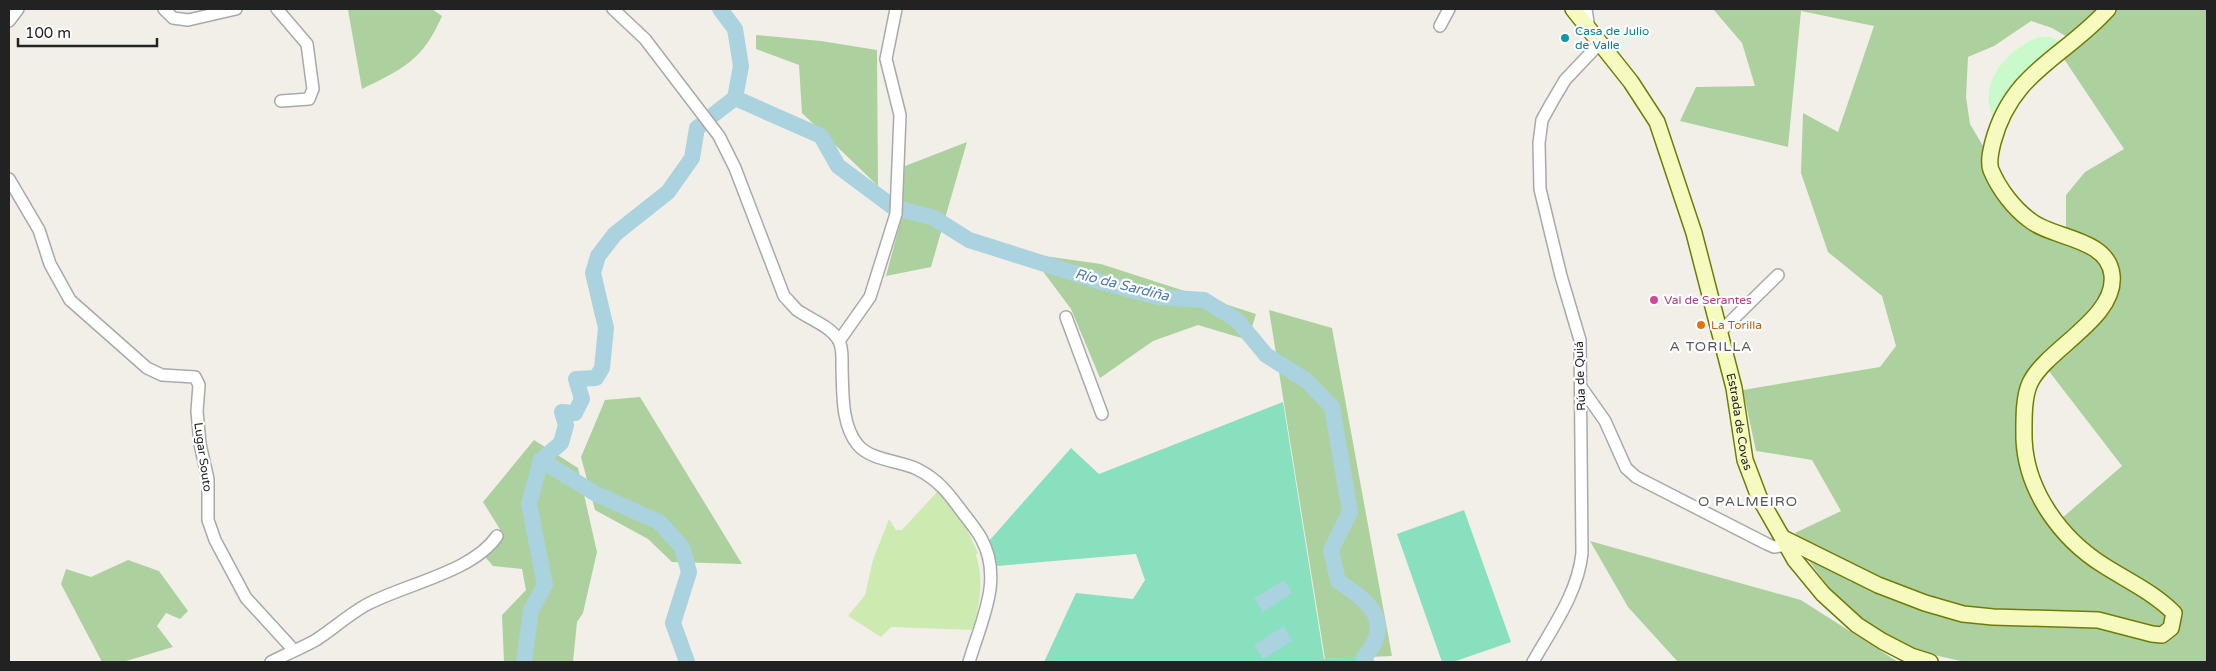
<svg xmlns="http://www.w3.org/2000/svg" width="2216" height="671" viewBox="0 0 2216 671" font-family="'Varela Round',sans-serif">
<rect width="100%" height="100%" fill="#f2efe9"/>
<path fill="#cdebb0" d="M938 491 966 527 978 553 976 555C984 580 980 604 973 630L891 627 881 637 848 616 865 595 873 560 889 519 896 530H902Z"/>
<g fill="#add19e">
<path d="M432 9 442 16C423 60 403 69 362 89L348 10Z"/>
<path d="M1713 9H2102L2069 38 2052 28 2031 21 1994 46 1968 57 1966 97 1970 124 1986 151 2005 201 2099 259 2107 270 2102 299 2022 398 2043 508 2167 614V621L2162 628 1944 605 1806 546 1795 533 1841 511 1812 460 1756 451 1743 390 1880 367 1896 346 1882 296 1828 252 1801 173 1803 113 1838 132 1874 26 1801 11 1788 147 1680 121 1696 87 1755 86 1742 43Z"/>
<path d="M2113 9H2207V662H1965L1912 650 1867 625 1833 593 1806 557 1900 601 2098 625 2162 641 2174 636 2180 622 2095 555 2061 519 2122 466 2045 366 2080 335 2114 269 2066 232V195L2085 172 2124 149 2062 56 2092 36Z"/>
<path d="M756 35 821 41 877 50 878 186 802 113 799 65 756 49Z"/>
<path d="M967 142 931 267 886 276 900 223 905 166Z"/>
<path d="M1030 254 1101 264 1256 314 1248 340 1198 325 1153 341 1100 378 1071 309Z"/>
<path d="M1269 310 1332 328 1392 656 1325 659Z"/>
<path d="M640 397 742 564 672 562 648 539 595 510 581 457 605 400Z"/>
<path d="M534 440 578 468 597 552 583 613 577 622 573 662H504L502 615 526 590 522 569 493 566 486 558 501 531 483 502Z"/>
<path d="M1590 541 1801 600 1898 662H1678L1628 607Z"/>
<path d="M128 560 159 571 188 611 180 619 166 613 157 626 173 647 123 662H102L61 584 66 569 91 577Z"/>
</g>
<path fill="#c8facc" d="M2039 37H2050L2065 44 1996 123C1974 87 2005 50 2039 37Z"/>
<g fill="#88e0be">
<path d="M1283 402 1324 659 1361 657V662H1044L1076 593 1133 599 1145 580 1136 554 997 566 989 541 1071 448 1099 474Z"/>
<path d="M1464 510 1511 642 1453 662H1442L1397 534Z"/>
</g>
<g fill="#aad3df">
<path d="M1284 580 1292 593 1263 612 1254 598Z"/>
<path d="M1284 626 1292 641 1263 659 1254 645Z"/>
</g>
<g fill="none" stroke-linecap="round" stroke-linejoin="round">
<g stroke="#aad3df" stroke-width="16">
<path d="M720 9 735 29 741 66 735 98 821 136 838 166 893 207 934 218 969 240 1105 283 1159 297 1204 300 1237 320 1266 355 1307 381 1332 407 1350 512 1331 550 1338 581C1369 602 1395 621 1364 658L1366 662"/>
<path d="M713 115 735 98"/>
<path d="M541 460 596 494 659 522 682 547 689 572 673 623 687 662"/>
<path d="M524 662 531 610 545 585 529 504 541 460 561 443 566 425 562 412 575 413 582 399 576 379 596 378 602 368 606 328 593 273 598 256 615 234 668 192 692 158 697 128 700 126"/>
</g>
<defs>
<g id="street">
<path d="M164 9 173 18 188 20 236 9"/>
<path d="M277 9 307 44 313 89 309 99 281 101"/>
<path d="M613 9 645 39 719 136 735 168 784 296C788 300 793 306 797 310 811 320 831 326 839 341 843 349 842 359 842 368 843 392 841 425 858 445 870 460 900 461 917 469 939 480 949 494 963 513 969 521 976 529 981 538 1004 579 981 621 969 662"/>
<path d="M1586 9 1589 29"/>
<path d="M9 21 18 9"/>
<path d="M1440 26 1449 9"/>
<path d="M9 179 39 230 50 264 70 300 147 368 162 375 195 377 199 385 197 411 200 444 208 479V520L215 540 246 598 290 646 291 650"/>
<path d="M1066 317 1102 414"/>
<path d="M1720 332 1778 275"/>
<path d="M839 341 870 297 896 214 900 115 886 59 896 9"/>
<path d="M1581 387 1605 421 1626 468 1636 477 1767 544 1774 547 1787 545"/>
<path d="M271 662C286 654 302 648 316 640 333 629 348 615 366 605 405 584 473 572 497 536"/>
<path d="M1533 662C1552 628 1578 593 1582 553L1580 340 1561 276 1540 189 1539 143 1542 120 1552 102 1565 80 1600 43"/>
</g>
<g id="secondary">
<path id="s1" d="M1573 9 1631 82 1657 122 1694 233 1734 388 1745 460 1759 497 1795 560 1823 594 1857 625 1882 641 1911 656 1930 662"/>
<path d="M1783 538 1878 585 1925 603 1963 614 1993 617 2098 620 2152 634 2162 635 2171 628 2174 613C2153 592 2128 581 2103 565 2060 538 2026 490 2024 439 2024 422 2023 398 2030 383 2046 349 2117 318 2112 275 2108 238 2054 239 2031 221 2014 209 1999 189 1991 170 1988 162 1991 150 1993 142 2012 71 2064 58 2108 9"/>
</g>
</defs>
<use href="#street" stroke="#a9a9a9" stroke-width="14"/>
<use href="#secondary" stroke="#707d05" stroke-width="18"/>
<use href="#street" stroke="#fff" stroke-width="11"/>
<use href="#secondary" stroke="#f7fabf" stroke-width="15"/>
</g>
<circle fill="#0f9aa8" stroke="#fff" stroke-width="2" cx="1565" cy="38" r="5"/>
<circle fill="#d1479c" stroke="#fff" stroke-width="2" cx="1654" cy="300" r="5"/>
<circle fill="#e8710a" stroke="#fff" stroke-width="2" cx="1701" cy="325" r="5"/>
<g text-anchor="middle" dominant-baseline="central" stroke-width="4.5" stroke-linejoin="round" paint-order="stroke">
<g font-size="12" fill="#0d838f" stroke="#fff" text-anchor="start">
<text x="1575" y="31">Casa de Julio<tspan x="1575" dy="14">de Valle</tspan></text>
</g>
<g font-size="12" fill="#b23c85" stroke="#fff" text-anchor="start">
<text x="1664" y="300">Val de Serantes</text>
</g>
<g font-size="12" fill="#c56008" stroke="#fff" text-anchor="start">
<text x="1711" y="325">La Torilla</text>
</g>
<g font-size="12" fill="#222" stroke="#fff">
<text transform="translate(1580 376) rotate(-92)">Rúa de Quiá</text>
<text stroke="none"><textPath href="#s1" startOffset="452">Estrada de Covas</textPath></text>
<text transform="translate(203 457) rotate(82)">Lugar Souto</text>
</g>
<g font-size="14" font-style="italic" fill="#4a7aab" stroke="#fff">
<text transform="translate(1122 285) rotate(14)">Río da Sardiña</text>
</g>
<g font-size="14" letter-spacing="1" fill="#555" stroke="#fff">
<text x="1711" y="346">A TORILLA</text>
<text x="1748" y="501">O PALMEIRO</text>
</g>
</g>
<rect width="2216" height="671" fill="none" stroke="#222222" stroke-width="20"/>
<path d="M18 38v8h139v-8" fill="none" stroke="#222222" stroke-width="2.5"/>
<text x="25" y="38" font-size="15" fill="#222222" stroke="#ffffff" stroke-width="4" paint-order="stroke">100 m</text>
</svg>
